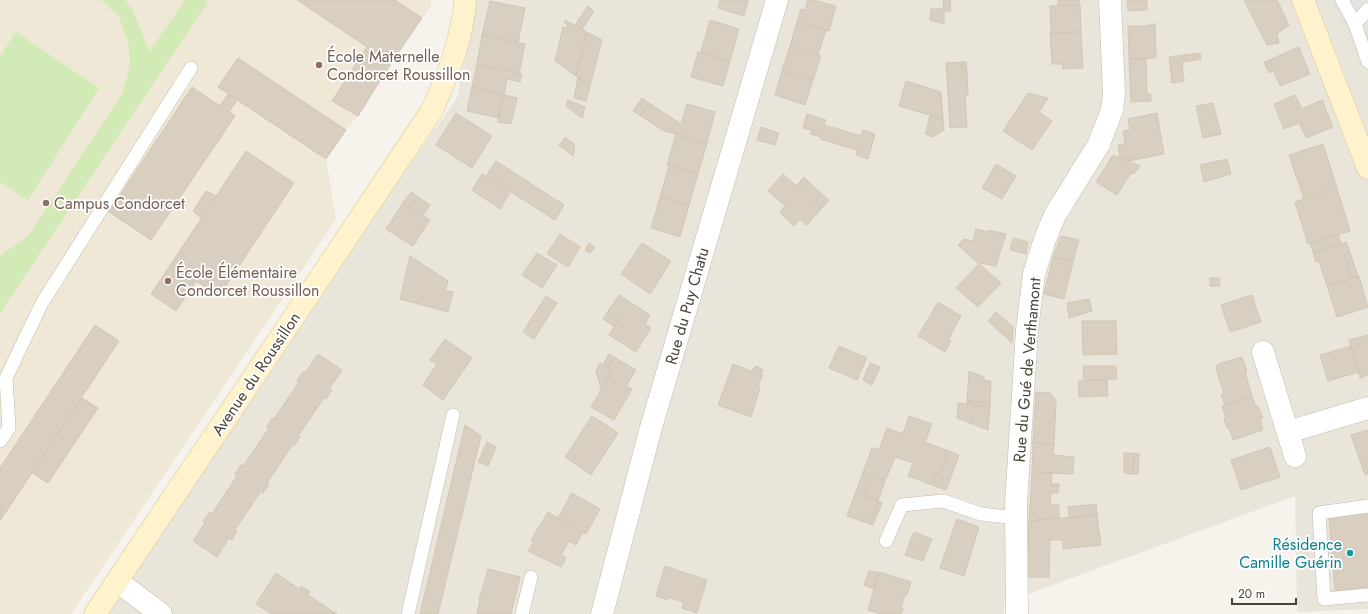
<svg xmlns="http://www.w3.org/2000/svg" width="1368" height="614" viewBox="0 0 1368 614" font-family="Jost,sans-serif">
<rect width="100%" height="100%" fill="#f6f3ec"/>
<path fill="#eae5da" d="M475 0H1368V609L1297 612 1295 496 1004 603V614H92L457 98Z"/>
<path fill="#efe8d6" d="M0 0H431V7L422 18 358 116 346 130 326 159 336 219 71 614H0Z"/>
<g fill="#d2eab5">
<path d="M102 0H125C138 15 142 34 149 52L185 0H204L208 2 0 313V256L28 236 123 93 130 64 128 41 119 17Z"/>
<path d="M16 32 99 88 28 200 0 182V56Z"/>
</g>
<path fill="#e5e3e0" d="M1331 0H1368V67Z"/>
<g fill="#d8cfc1" stroke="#d3c7b4">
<path d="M297 0H395L422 18 391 63Z"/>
<path d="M720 0H748L744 16 718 8Z"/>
<path d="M808 0H814L836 6 829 31 797 22 801 9 805 10Z"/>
<path d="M943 0H950L951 11H944Z"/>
<path d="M1058 0H1079L1080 5 1058 6Z"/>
<path d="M1127 0H1147V10L1128 11Z"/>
<path d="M1244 0H1277L1289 25 1277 34 1279 43 1267 45Z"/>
<path d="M490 1 525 8 518 43 482 35Z"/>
<path d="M1080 5 1081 32 1051 33 1050 6Z"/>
<path d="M588 6 594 11 582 29 575 25Z"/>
<path d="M931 9H944V24L930 20Z"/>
<path d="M565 20 587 32 576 76 555 61 563 27 567 28V24L565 23Z"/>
<path d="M710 20 739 29 730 61 701 52Z"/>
<path d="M797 22 826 30 818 55 790 46Z"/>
<path d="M1155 24 1156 58 1129 59 1128 26H1145Z"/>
<path d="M587 32 602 40 590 86 576 76Z"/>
<path d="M1081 32 1083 68 1063 69 1062 64H1052L1050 33Z"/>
<path d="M482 35 525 44 519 74 477 64Z"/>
<path d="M790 46 821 56 813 80 782 71Z"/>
<path d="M367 47 391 63 358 116 332 101Z"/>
<path d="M1299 47 1310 74 1280 86 1269 60Z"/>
<path d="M698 52 730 61 723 86 691 77Z"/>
<path d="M1200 53 1201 59 1182 62 1184 81 1172 83 1169 57Z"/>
<path d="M238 58 346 130 326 159 218 87Z"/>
<path d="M1129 59H1146L1147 94H1151V101L1131 102Z"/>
<path d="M1269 60 1274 70 1269 73 1264 62Z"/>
<path d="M962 62H966L967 71H963Z"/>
<path d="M962 62 963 71H967L968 95 965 96 967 127 950 128 946 63Z"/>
<path d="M477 64 522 74 520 82 507 79 504 95 472 87Z"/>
<path d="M782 71 813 80 805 105 775 95Z"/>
<path d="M578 78 590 86 586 101 574 98Z"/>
<path d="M906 81 941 92 943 119 899 106Z"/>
<path d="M192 87 235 116 151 240 109 212Z"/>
<path d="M472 87 504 95 499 118 467 111Z"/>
<path d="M1028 93 1048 98 1039 112 1052 121 1032 150 1003 131Z"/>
<path d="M228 94 237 100 229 112 220 106Z"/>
<path d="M504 95 517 98 511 124 498 122Z"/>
<path d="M1295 95 1302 109 1322 100 1333 127 1306 138 1299 123 1284 129 1274 104Z"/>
<path d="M642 98 649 103 641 116 633 111Z"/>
<path d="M568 100 585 107 582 118 566 106Z"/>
<path d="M649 103 681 124 687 104 715 112 707 143 664 131 641 116Z"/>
<path d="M1213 103 1221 134 1203 138 1196 106Z"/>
<path d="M456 113 492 136 472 168 436 145Z"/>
<path d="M1157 113 1164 154 1129 161 1120 158 1118 145 1125 144 1123 131 1130 130 1128 119Z"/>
<path d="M807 114 826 120 824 125 861 136 863 130 875 134 868 159 856 155 857 150 820 139 822 133 803 128Z"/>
<path d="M930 116 943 119 944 130 933 137 925 134Z"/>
<path d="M761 127 779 133 775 145 757 140Z"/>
<path d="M812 130 822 133 821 137 810 134Z"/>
<path d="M676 134 707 143 698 174 667 165Z"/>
<path d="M565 137 575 145 573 156 559 145Z"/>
<path d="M1323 144 1337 188 1304 199 1289 155Z"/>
<path d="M246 151 294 183 219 296 196 281 176 311 151 294Z"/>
<path d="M1113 155 1140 166 1134 174 1131 173 1117 195 1096 182Z"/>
<path d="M1227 159 1231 174 1204 182 1200 165Z"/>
<path d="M496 161 564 205 555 220 486 176Z"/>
<path d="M996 164 1016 176 1002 199 982 188Z"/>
<path d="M669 166 698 174 689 205 660 197Z"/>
<path d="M482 174 510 192 500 209 472 190Z"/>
<path d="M783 174 800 189 808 181 822 194 815 202 822 208 807 225 800 219 794 226 780 213 785 206 768 191Z"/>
<path d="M804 177 808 181 800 189 796 186Z"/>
<path d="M1337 188 1350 231 1308 244 1295 202Z"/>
<path d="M206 191 216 196 201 218 193 211Z"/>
<path d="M411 192 430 205 423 215 403 203Z"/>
<path d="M822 194 829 200 822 208 815 202Z"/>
<path d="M660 197 689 205 680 237 651 228Z"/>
<path d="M403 203 430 220 413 246 386 229Z"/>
<path d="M976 229 988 232 989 230 1006 234 996 266 980 263 979 264 958 245 964 239 973 241Z"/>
<path d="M560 234 580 247 568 267 547 254Z"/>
<path d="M1338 234 1341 244 1313 252 1310 243Z"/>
<path d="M1061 236 1079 240 1073 262 1053 257Z"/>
<path d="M1013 238 1028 242 1026 254 1010 250Z"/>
<path d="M1346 242 1350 252 1344 254 1352 278 1327 286 1319 261 1316 262 1313 252Z"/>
<path d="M589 243 595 247 590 253 585 250Z"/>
<path d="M642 243 671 261 650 294 621 274Z"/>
<path d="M1350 252 1358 276 1352 278 1344 254Z"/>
<path d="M537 253 557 265 542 288 522 275Z"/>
<path d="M410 256 448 281 445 291 453 292 448 312 400 299Z"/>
<path d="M1053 257 1073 262 1064 299 1044 294Z"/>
<path d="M979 264 1001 283 978 307 956 288Z"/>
<path d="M1359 276 1368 307 1337 317 1327 286Z"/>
<path d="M1210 278H1219L1220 286H1210Z"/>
<path d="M619 295 650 315 645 324 651 328 636 352 609 335 619 318 608 311Z"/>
<path d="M1252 295 1261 322 1230 332 1221 305Z"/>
<path d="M546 296 557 303 534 339 523 332Z"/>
<path d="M1089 299 1092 311 1069 318 1067 303Z"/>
<path d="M938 302 961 316 948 340 951 341 945 352 918 336Z"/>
<path d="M608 311 619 318 614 326 603 319Z"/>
<path d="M996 312 1013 327 1012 343 988 321Z"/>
<path d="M1082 321H1116L1117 354 1083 355Z"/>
<path d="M95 325 119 341 0 521V468Z"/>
<path d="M1368 335V375L1360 378 1349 340Z"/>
<path d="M445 339 472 358 443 400 423 385 437 364 430 360Z"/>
<path d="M839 346 867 358 857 380 829 368Z"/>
<path d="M1351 346 1359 372 1328 381 1320 355Z"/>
<path d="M318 354 342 370 329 389 332 390 326 399 324 398 298 436 300 437 295 445 293 444 267 483 269 484 263 493 261 491 235 530 237 531 232 540 229 538 217 557 193 541 205 523 203 521 210 512 212 514 237 476 235 474 241 465 243 466 269 428 267 427 272 418 274 419 299 382 297 381 303 372 305 373Z"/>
<path d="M609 354 614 357 608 368 610 375 601 389 596 371 600 363 603 365Z"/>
<path d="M614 357 636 370 626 386 632 389 614 420 591 407 610 375 608 368Z"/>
<path d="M1242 357 1247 371 1245 372 1252 396 1225 405 1221 395 1224 394 1216 368V366L1218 364Z"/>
<path d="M870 363 880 367 872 385 863 380Z"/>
<path d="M733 364 751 371 756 366 763 370 761 374 763 375 758 386 760 388 751 417 718 405Z"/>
<path d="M1083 366H1116L1117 379 1084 380Z"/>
<path d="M969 371 984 377V380L991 381 990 403 967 401Z"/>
<path d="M1107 380 1108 396 1079 397 1078 381Z"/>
<path d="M1036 392 1050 393 1056 400 1054 444 1033 443Z"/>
<path d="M1252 396 1256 407 1258 406 1263 418 1260 419 1263 430 1233 440 1229 428H1227L1224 418H1226L1222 406Z"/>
<path d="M82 398 98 408 48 483 32 473Z"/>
<path d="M967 401 990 403V407L967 404Z"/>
<path d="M958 403 990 407 988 430 957 418Z"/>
<path d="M592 416 618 433 591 475 565 457Z"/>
<path d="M909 416 932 424 925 442 949 451 940 474 936 472 932 485 908 476 913 463 895 457 885 481 870 475 863 495 878 501 870 524 847 516 872 448 879 450 887 428 903 434Z"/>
<path d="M465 425 481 436 438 614H420Z"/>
<path d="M1368 430V474L1365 475 1351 435Z"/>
<path d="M487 442 496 447 488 466 478 462Z"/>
<path d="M1033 443 1054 444 1053 455 1074 457 1073 474 1032 472Z"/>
<path d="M1270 447 1280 477 1241 490 1231 460Z"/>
<path d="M949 451 959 455 946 490 932 485 936 472 940 474Z"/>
<path d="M1124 453H1134L1133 474 1124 473Z"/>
<path d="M1134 453 1139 454 1138 474H1133Z"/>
<path d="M1032 472 1052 473 1051 484H1059L1058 493H1051L1050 505H1059V518L1029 521Z"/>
<path d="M870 475 885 481 878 501 863 495Z"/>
<path d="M572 493 600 509 586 534 558 518Z"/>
<path d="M878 501 882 503 873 525 870 524Z"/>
<path d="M1096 504 1097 515 1069 518 1068 507Z"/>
<path d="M548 512 583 532 576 545 569 541 561 555 566 558 561 567 528 551 534 542 531 540Z"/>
<path d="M1368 514V587L1335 591 1329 518Z"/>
<path d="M1097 515 1101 545 1063 549V540H1050L1049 577H1027L1029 521Z"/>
<path d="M957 519 979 527 964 576 940 568Z"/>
<path d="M914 532 932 539 927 551 909 544Z"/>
<path d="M909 544 927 551 923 561 905 555Z"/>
<path d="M665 566 707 580 697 613 682 608 684 602 668 597 667 600 656 596Z"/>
<path d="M488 569 520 577 511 614H477L480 600H479L481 591H482Z"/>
<path d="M869 571 879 573 874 589 864 585Z"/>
<path d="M879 572 911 582 907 595 905 594 901 608H903L901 614H881L868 610Z"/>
<path d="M276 573 299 589 301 586 310 592 308 595 337 614H272L256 604Z"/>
</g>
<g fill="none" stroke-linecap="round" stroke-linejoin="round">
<defs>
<g id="lane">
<path d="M1342 0 1355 24 1368 62"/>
<path d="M1355 24 1368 9"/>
<path d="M0 441 9 428 6 378 42 303 191 68"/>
<path d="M1368 506 1319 513 1324 599 1368 595"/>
<path d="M886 541 902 505 943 501 981 514 1016 518"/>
<path d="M408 614 453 415"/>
<path d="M522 614 531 577"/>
</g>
<g id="street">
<path d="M1263 352 1295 456"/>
<path d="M1288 432 1368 408"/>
<path d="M117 581 161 614"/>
<path d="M602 614 650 431 777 0"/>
<path d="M1017 614 1016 504 1027 330 1034 274 1045 239 1055 215 1099 144 1112 110 1114 93 1110 0"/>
</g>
<g id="secondary">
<path d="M1303 0 1368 168"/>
<path d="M95 614 431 112C444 84 455 58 461 28 463 18 465 10 465 0"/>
</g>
</defs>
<use href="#lane" stroke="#c2bbae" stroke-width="14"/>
<use href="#street" stroke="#c2bbae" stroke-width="23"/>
<use href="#secondary" stroke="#d6c79b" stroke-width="23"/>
<use href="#lane" stroke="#fff" stroke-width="13"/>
<use href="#street" stroke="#fff" stroke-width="22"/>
<use href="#secondary" stroke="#fff3cd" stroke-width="22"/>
</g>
<g fill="#8d6e63" stroke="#fff" stroke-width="1.5">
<circle cx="319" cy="65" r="4"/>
<circle cx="46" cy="203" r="4"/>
<circle cx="168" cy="281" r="4"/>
</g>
<circle fill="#0f9aa8" stroke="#fff" stroke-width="1.5" cx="1350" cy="553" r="4"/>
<g text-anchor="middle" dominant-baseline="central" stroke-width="3.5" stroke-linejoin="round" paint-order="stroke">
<g font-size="16" fill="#785e54" stroke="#fff" text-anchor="start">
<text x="327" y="56">École Maternelle<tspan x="327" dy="18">Condorcet Roussillon</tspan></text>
<text x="54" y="203">Campus Condorcet</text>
<text x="176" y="272">École Élémentaire<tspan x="176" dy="18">Condorcet Roussillon</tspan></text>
</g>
<g font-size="16" fill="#4b4439" stroke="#fff">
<text transform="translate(687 306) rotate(-74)">Rue du Puy Chatu</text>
<text transform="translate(1027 370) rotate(-85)">Rue du Gué de Verthamont</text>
<text transform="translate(256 374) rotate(-56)">Avenue du Roussillon</text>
</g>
<g font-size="16" fill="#0d838f" stroke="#fff" text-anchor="end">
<text x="1342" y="544">Résidence<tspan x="1342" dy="18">Camille Guérin</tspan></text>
</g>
</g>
<path d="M1232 598v6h64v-6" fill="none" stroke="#4b4439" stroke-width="2"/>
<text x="1238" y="598" font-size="12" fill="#4b4439" stroke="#ffffff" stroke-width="3" paint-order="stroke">20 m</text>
</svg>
